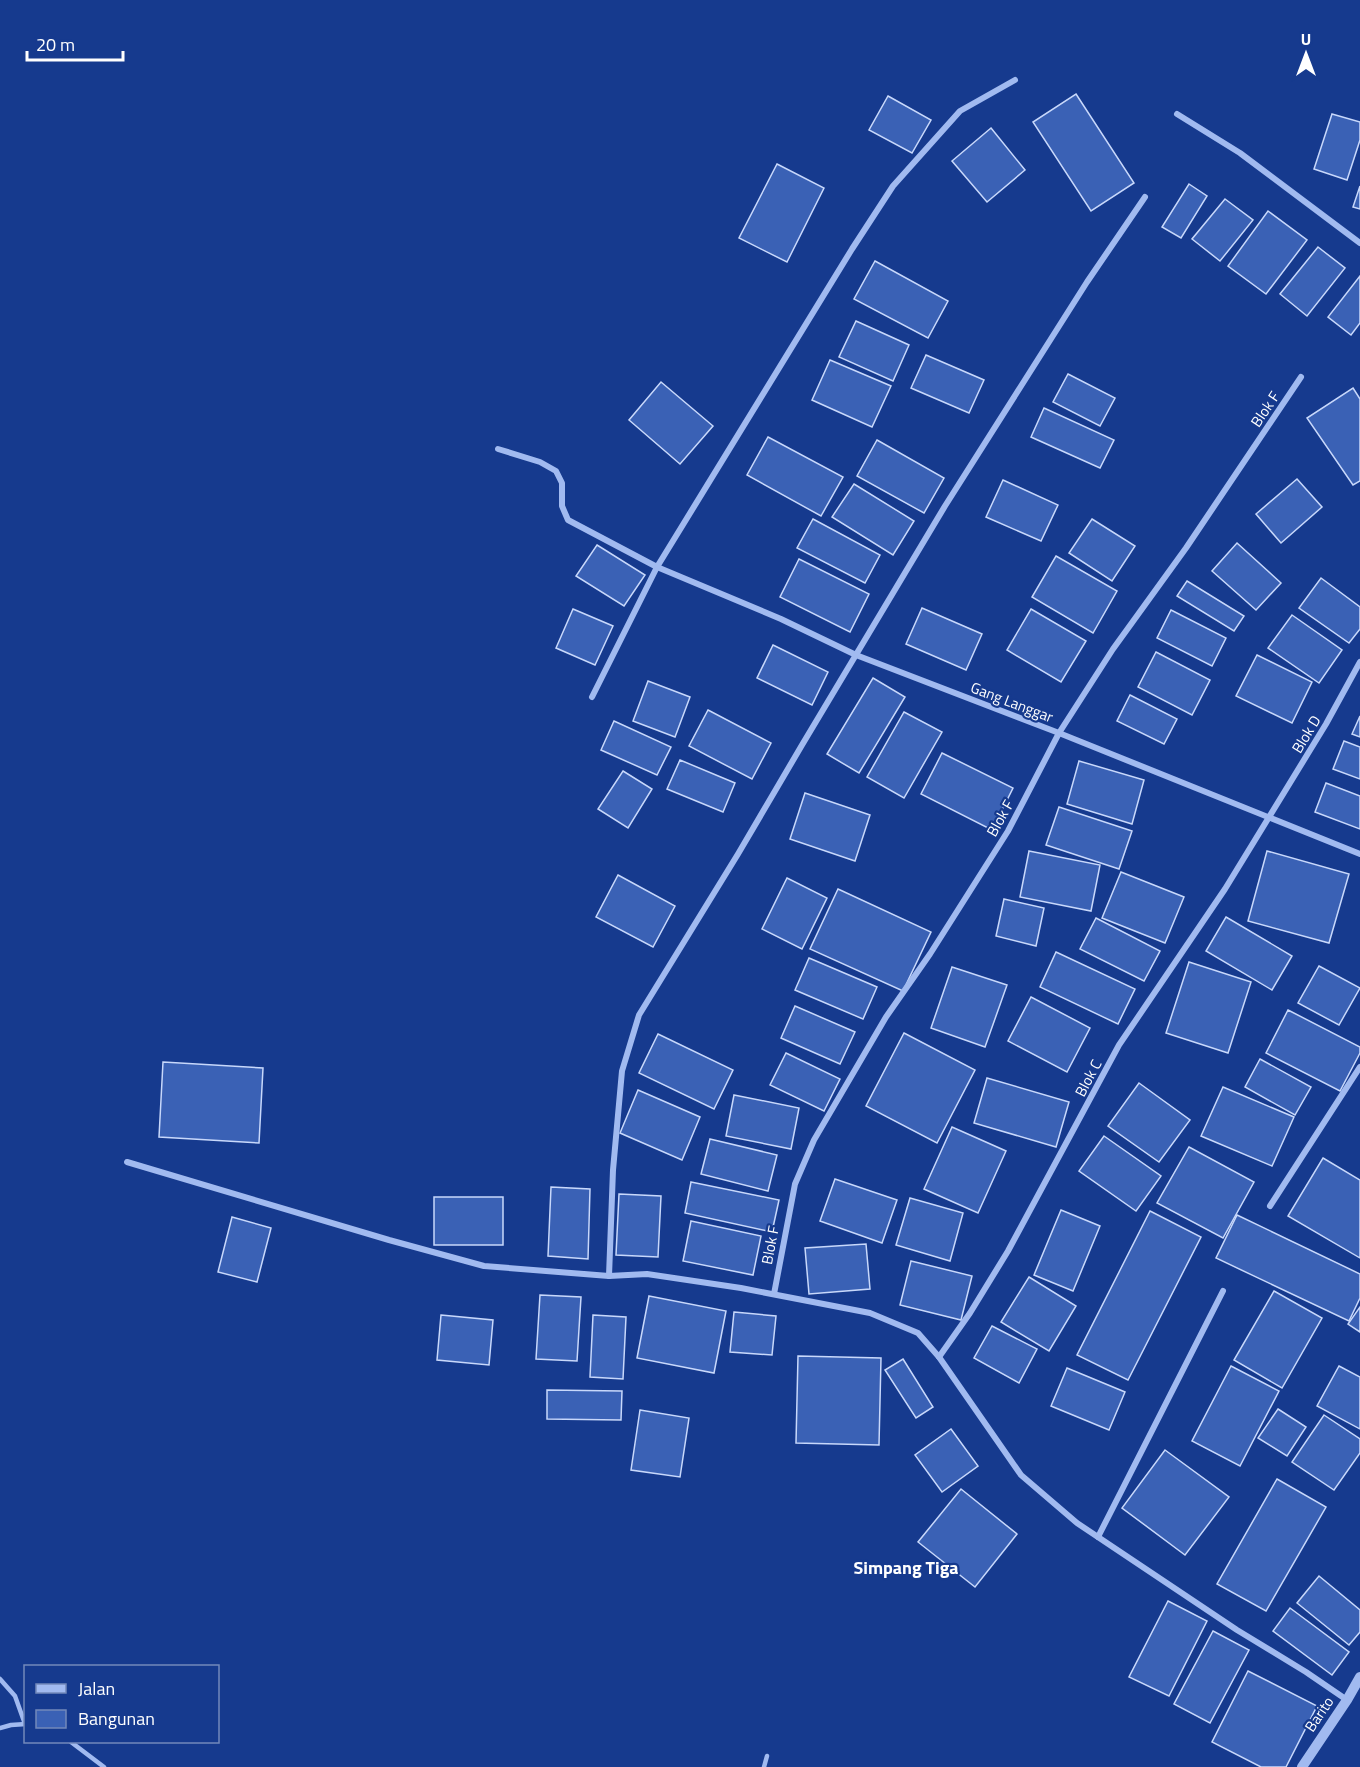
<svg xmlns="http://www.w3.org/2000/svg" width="1360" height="1767" viewBox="0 0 1360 1767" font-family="'Titillium Web',sans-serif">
<rect width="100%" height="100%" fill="#163a8e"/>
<g fill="#3a61b5" stroke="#c8d8fb" stroke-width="1.5">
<path d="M1076 94 1134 183 1091 211 1033 122Z"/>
<path d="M888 96 931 120 912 153 869 130Z"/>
<path d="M1332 114 1360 122V140L1347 180 1314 169Z"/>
<path d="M991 128 1025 170 987 202 952 161Z"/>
<path d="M777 164 824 188 787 262 739 238Z"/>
<path d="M1189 184 1207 196 1181 238 1162 227Z"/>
<path d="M1360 186V209L1353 207Z"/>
<path d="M1225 199 1253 220 1220 261 1192 239Z"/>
<path d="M1268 211 1307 240 1266 294 1228 266Z"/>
<path d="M1318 247 1345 268 1307 316 1280 294Z"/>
<path d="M875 261 948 301 928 338 854 299Z"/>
<path d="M1360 276V323L1351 335 1328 317Z"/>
<path d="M856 321 909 345 893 381 839 357Z"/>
<path d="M926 355 984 380 969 413 911 388Z"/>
<path d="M830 360 891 386 872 427 812 400Z"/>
<path d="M1068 374 1115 398 1100 426 1053 402Z"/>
<path d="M661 382 713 426 680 464 629 420Z"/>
<path d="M1353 388 1360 399V481L1353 485 1307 418Z"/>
<path d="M1044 408 1114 440 1100 468 1031 437Z"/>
<path d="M768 437 843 477 821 516 747 475Z"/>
<path d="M877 440 944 478 924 513 857 476Z"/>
<path d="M1297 479 1322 507 1281 543 1256 514Z"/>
<path d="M1003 480 1058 505 1041 541 986 517Z"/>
<path d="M854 484 914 521 893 555 832 517Z"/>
<path d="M813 519 880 555 865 583 797 548Z"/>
<path d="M1092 519 1135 546 1112 581 1069 553Z"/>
<path d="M1237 543 1281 583 1256 610 1212 571Z"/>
<path d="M597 545 645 575 624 606 576 576Z"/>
<path d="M1056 556 1117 591 1093 633 1032 597Z"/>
<path d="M799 559 869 594 850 632 780 597Z"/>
<path d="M1321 578 1360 607V629L1349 643 1299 608Z"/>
<path d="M1187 581 1244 616 1234 631 1177 596Z"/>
<path d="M922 608 982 634 966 670 906 644Z"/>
<path d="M573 609 613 626 595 665 556 648Z"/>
<path d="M1031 609 1086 641 1061 682 1007 650Z"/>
<path d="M1171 610 1226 638 1212 666 1157 638Z"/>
<path d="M1292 615 1342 650 1319 683 1268 648Z"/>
<path d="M773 645 828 672 812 705 757 678Z"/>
<path d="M1156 652 1210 680 1192 715 1138 687Z"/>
<path d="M1257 655 1312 682 1292 723 1236 696Z"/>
<path d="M873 678 905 697 859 773 827 754Z"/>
<path d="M648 681 690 697 675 737 633 721Z"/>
<path d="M1130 695 1177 719 1164 744 1117 721Z"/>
<path d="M708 710 771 743 752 779 689 746Z"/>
<path d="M904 712 942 732 904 798 867 777Z"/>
<path d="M1360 716V737L1352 734Z"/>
<path d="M614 721 671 747 657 775 601 750Z"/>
<path d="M1344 741 1360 747V779L1333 769Z"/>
<path d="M942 753 1013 788 992 830 921 794Z"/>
<path d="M680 760 735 783 723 812 667 789Z"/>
<path d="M1079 761 1144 780 1132 824 1067 804Z"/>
<path d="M623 771 652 789 628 828 598 809Z"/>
<path d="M1326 783 1360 796V829L1315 812Z"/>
<path d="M805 793 870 815 855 861 790 839Z"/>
<path d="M1059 807 1132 831 1119 869 1046 845Z"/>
<path d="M1029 851 1100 865 1091 911 1020 897Z"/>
<path d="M1267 851 1349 874 1329 943 1248 921Z"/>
<path d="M1121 872 1184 897 1165 943 1102 918Z"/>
<path d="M618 875 675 906 653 947 596 917Z"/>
<path d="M787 878 827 898 802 949 762 929Z"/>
<path d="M838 889 931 932 903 991 810 949Z"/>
<path d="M1004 899 1044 908 1036 946 996 936Z"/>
<path d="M1226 917 1292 956 1272 990 1206 951Z"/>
<path d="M1096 918 1160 951 1144 981 1080 949Z"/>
<path d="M1056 952 1135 989 1118 1024 1040 987Z"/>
<path d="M809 958 877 987 863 1019 795 990Z"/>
<path d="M1189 962 1251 982 1228 1053 1166 1033Z"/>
<path d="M1319 966 1360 988 1339 1025 1298 1003Z"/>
<path d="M952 967 1007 985 985 1047 931 1028Z"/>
<path d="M1031 997 1090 1028 1067 1072 1008 1041Z"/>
<path d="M795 1006 855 1032 840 1064 781 1038Z"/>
<path d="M1288 1010 1360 1047V1053L1340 1091 1266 1053Z"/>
<path d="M904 1033 975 1070 937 1143 866 1106Z"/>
<path d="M658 1034 733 1070 714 1109 639 1073Z"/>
<path d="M786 1053 840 1079 824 1111 770 1085Z"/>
<path d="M1260 1059 1311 1087 1295 1115 1245 1087Z"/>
<path d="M163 1062 263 1068 259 1143 159 1137Z"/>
<path d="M987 1078 1069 1102 1056 1147 974 1123Z"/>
<path d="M1139 1083 1190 1120 1159 1162 1108 1126Z"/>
<path d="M1223 1087 1294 1117 1272 1166 1201 1136Z"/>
<path d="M638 1090 700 1117 682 1160 620 1133Z"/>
<path d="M734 1095 799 1108 791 1149 726 1136Z"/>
<path d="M952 1127 1006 1151 978 1213 924 1189Z"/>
<path d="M1104 1136 1161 1176 1136 1211 1079 1171Z"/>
<path d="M710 1139 777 1155 768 1191 701 1174Z"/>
<path d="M1189 1147 1254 1182 1223 1238 1157 1203Z"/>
<path d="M1323 1158 1360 1180V1258L1288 1216Z"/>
<path d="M835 1179 897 1200 882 1243 820 1221Z"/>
<path d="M691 1182 779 1200 772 1232 685 1213Z"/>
<path d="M551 1187 590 1189 588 1259 548 1256Z"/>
<path d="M619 1194 661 1196 658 1257 616 1255Z"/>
<rect x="434" y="1197" width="69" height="48"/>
<path d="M910 1198 963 1213 950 1261 896 1245Z"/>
<path d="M1061 1210 1100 1226 1073 1291 1034 1275Z"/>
<path d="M1150 1211 1201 1237 1128 1380 1077 1355Z"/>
<path d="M1237 1215 1360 1274V1298L1349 1321 1216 1258Z"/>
<path d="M232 1217 271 1228 257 1282 218 1272Z"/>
<path d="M691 1221 761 1236 753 1275 683 1261Z"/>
<path d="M866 1244 870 1289 809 1294 805 1248Z"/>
<path d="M911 1261 972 1276 961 1320 900 1305Z"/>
<path d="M1029 1277 1076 1306 1049 1351 1001 1322Z"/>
<path d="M1274 1291 1322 1318 1282 1388 1234 1360Z"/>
<path d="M540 1295 581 1297 577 1361 536 1359Z"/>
<path d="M649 1296 726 1311 714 1373 637 1358Z"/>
<path d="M1360 1307V1332L1348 1324Z"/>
<path d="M734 1312 776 1316 772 1355 730 1352Z"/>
<path d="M441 1315 493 1320 489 1365 437 1360Z"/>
<path d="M593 1315 626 1317 623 1379 590 1377Z"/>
<path d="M992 1326 1037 1349 1019 1383 974 1358Z"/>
<path d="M798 1356 881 1358 879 1445 796 1443Z"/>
<path d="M903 1359 933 1407 916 1418 885 1370Z"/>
<path d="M1231 1366 1279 1391 1240 1466 1192 1441Z"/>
<path d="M1339 1366 1360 1377V1429L1317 1406Z"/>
<path d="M1067 1368 1125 1392 1109 1430 1051 1406Z"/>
<path d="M547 1390 622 1391 621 1420 547 1419Z"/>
<path d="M1278 1409 1306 1427 1287 1456 1258 1438Z"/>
<path d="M640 1410 689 1418 680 1477 631 1470Z"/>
<path d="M1324 1415 1360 1439V1453L1334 1490 1292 1462Z"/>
<path d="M951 1429 978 1466 942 1492 915 1455Z"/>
<path d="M1165 1450 1229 1497 1185 1555 1122 1508Z"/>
<path d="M1277 1479 1326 1507 1266 1611 1217 1584Z"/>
<path d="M961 1489 1017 1534 975 1587 918 1542Z"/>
<path d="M1319 1576 1360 1610V1632L1349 1645 1297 1603Z"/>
<path d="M1168 1601 1207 1621 1169 1696 1129 1677Z"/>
<path d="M1290 1608 1349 1652 1332 1675 1273 1631Z"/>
<path d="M1213 1631 1249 1650 1210 1723 1174 1704Z"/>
<path d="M1248 1671 1317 1706 1286 1767H1261L1212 1742Z"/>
</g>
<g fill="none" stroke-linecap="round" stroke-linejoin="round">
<g stroke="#a1baf0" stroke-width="4.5">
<path d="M0 1679 15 1696 25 1724"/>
<path d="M0 1728 11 1725 26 1724"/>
<path d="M71 1742 104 1767"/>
<path d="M764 1767 767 1756"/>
</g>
<g stroke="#a1baf0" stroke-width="6">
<path d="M1177 114 1240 153 1360 243"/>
<path d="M498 449 540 462 556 471 562 483V506L568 520 657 567 781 619 856 655 1059 733 1360 854"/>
<path d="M592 697 657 567 852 249 893 186 960 111 1015 80"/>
<path d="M127 1162 389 1240 484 1266 609 1276 647 1274 741 1288 870 1313 918 1333 939 1357 1021 1475 1077 1523 1237 1630 1306 1672 1347 1700"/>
<path d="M1270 1206 1360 1067"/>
<path d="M609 1276 613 1170 622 1071 639 1015 738 854 802 745 945 506 1087 282 1145 197"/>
<path d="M774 1294 795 1184 814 1140 886 1017 930 954 1008 831 1059 733 1113 649 1186 548 1301 377"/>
<path d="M939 1357 970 1313 1008 1251 1119 1045 1225 889 1326 724 1360 662"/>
<path d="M1098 1537 1223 1291"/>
</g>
<path stroke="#a1baf0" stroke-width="10" d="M1302 1767 1347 1700 1360 1677"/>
</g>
<g text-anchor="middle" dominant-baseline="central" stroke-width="4.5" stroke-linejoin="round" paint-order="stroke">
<g font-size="15" fill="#fff" stroke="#163a8e">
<text transform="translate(1265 409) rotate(-56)">Blok F</text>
<text transform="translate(1012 702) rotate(21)">Gang Langgar</text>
<text transform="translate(1306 734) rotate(-59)">Blok D</text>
<text transform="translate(1000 818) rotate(-61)">Blok F</text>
<text transform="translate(1088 1078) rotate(-62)">Blok C</text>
<text transform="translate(770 1245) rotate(-79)">Blok F</text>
<text transform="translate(1319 1714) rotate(-56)">Barito</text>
</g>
<g font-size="18" font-weight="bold" fill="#fff" stroke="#163a8e">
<text x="906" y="1567">Simpang Tiga</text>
</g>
</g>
<rect x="24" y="1665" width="195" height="78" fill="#163a8e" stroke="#7389bb" stroke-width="1.5"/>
<rect x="36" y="1684" width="30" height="9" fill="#a1baf0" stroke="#7389bb" stroke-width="1.5"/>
<text x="78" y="1695" font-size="18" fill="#ffffff">Jalan</text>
<rect x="36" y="1710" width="30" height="18" fill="#3a61b5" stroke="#7389bb" stroke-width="1.5"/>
<text x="78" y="1725" font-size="18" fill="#ffffff">Bangunan</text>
<g transform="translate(1306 54)" stroke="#163a8e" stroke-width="4.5" paint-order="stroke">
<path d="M0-4.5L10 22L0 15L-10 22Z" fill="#ffffff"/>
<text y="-9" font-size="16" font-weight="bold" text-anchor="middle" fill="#ffffff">U</text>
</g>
<path d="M27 51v9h96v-9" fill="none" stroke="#ffffff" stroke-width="3"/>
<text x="36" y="51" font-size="18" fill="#ffffff" stroke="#163a8e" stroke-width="4.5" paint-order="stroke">20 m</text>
</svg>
